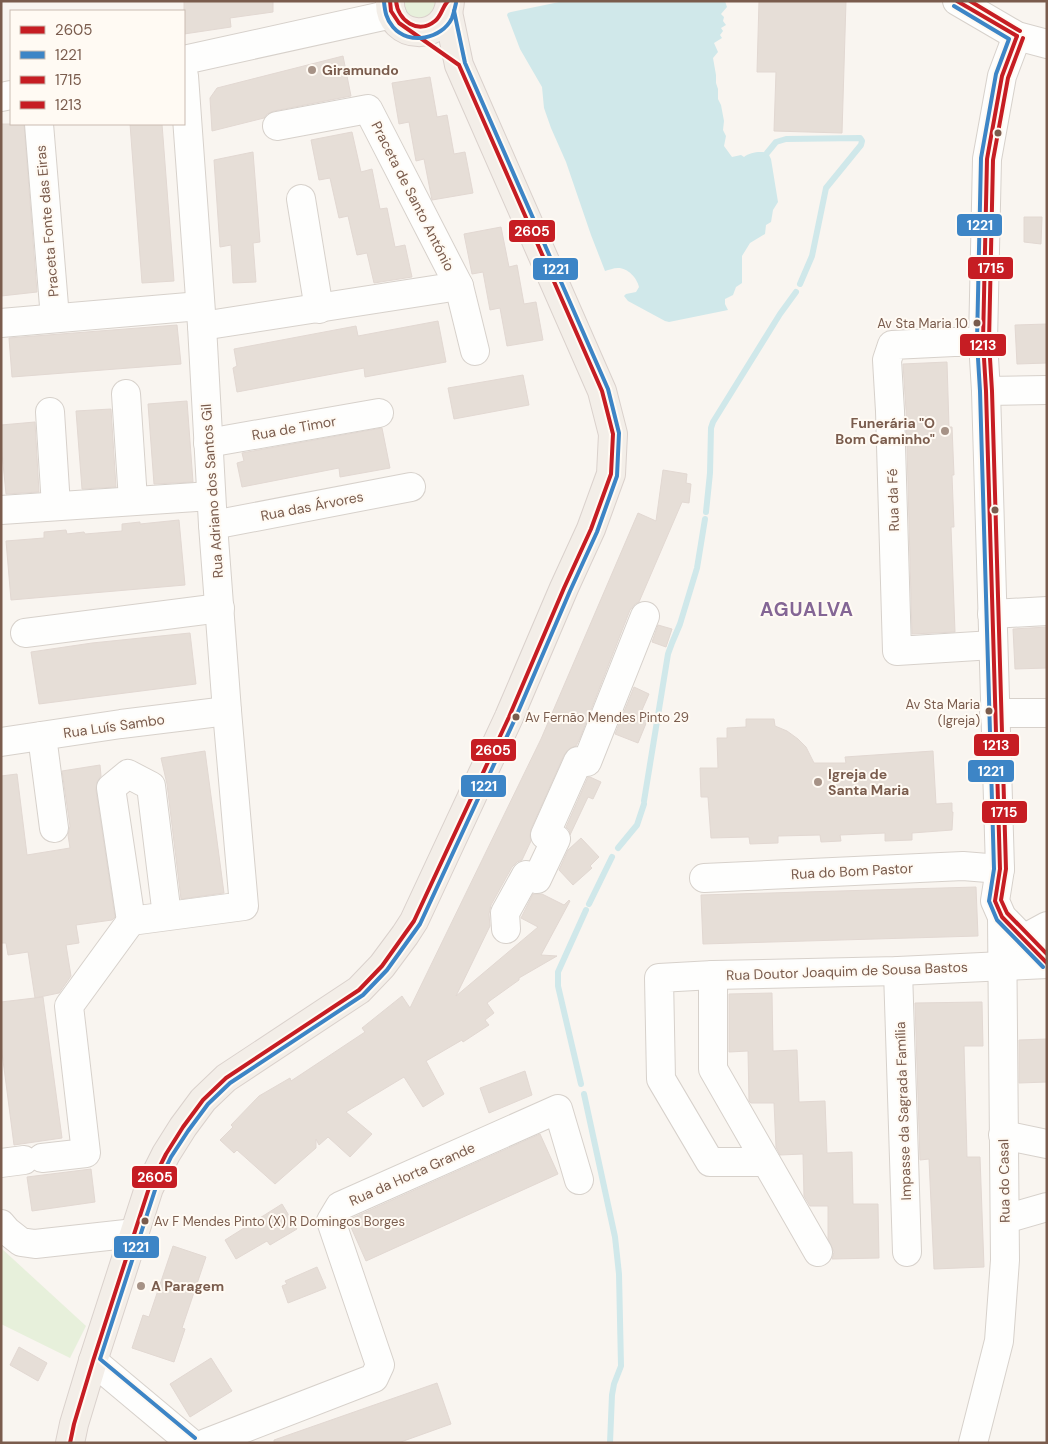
<svg xmlns="http://www.w3.org/2000/svg" width="1048" height="1444" viewBox="0 0 1048 1444" font-family="'DM Sans',sans-serif">
<rect width="100%" height="100%" fill="#f9f5f0"/>
<g fill="#e7f0db">
<path d="M397 1H439L438 11 416 26Z"/>
<path d="M1 1248 86 1326 70 1358 1 1324Z"/>
</g>
<path fill="#d0e8ea" d="M564 1H725L727 7 721 14 724 17 723 21 726 25 721 28 723 31 720 35 722 38 714 43 718 52 713 58 716 75V83L718 89V99L721 105 724 121 723 130 726 136 724 146 732 157 741 155 744 157C750 152 761 151 768 153L771 159 778 202 773 210 771 222 766 225 765 234 750 243 742 256V283L736 287 733 295 725 299V304L728 310 669 322 665 321 628 301 624 296 626 294 636 292 639 287C637 278 628 268 618 268 613 268 609 270 605 271L591 235 566 162 551 128 544 108 542 87 520 49 507 15 508 13 511 12Z"/>
<g fill="none" stroke-linecap="round" stroke-linejoin="round">
<g stroke="#d0e8ea" stroke-width="6">
<path d="M767 153 776 142 786 139 860 138 862 141 861 145 826 188 812 256 800 284"/>
<path d="M706 512 710 473 711 428 713 422 780 314 796 292"/>
<path d="M644 801 668 654 672 643 680 624 697 568 705 519"/>
<path d="M618 848 637 825 644 804"/>
<path d="M589 904 612 857"/>
<path d="M581 1084 558 986V972L586 910"/>
<path d="M584 1094 615 1237 619 1274 621 1366 614 1384 612 1395 610 1443"/>
</g>
</g>
<g fill="#e6ded7" stroke="#e2d8d2">
<path d="M184 1H273V12L230 18 231 27 184 34Z"/>
<path d="M759 1H846L842 133 774 131 776 72H757Z"/>
<path d="M343 56 351 96 274 111 267 114 264 118 212 131 210 98 217 88Z"/>
<path d="M430 77 437 117 447 115 454 154 465 152 473 193 432 200 424 159 416 161 409 122 399 124 392 83Z"/>
<path d="M1 124H24L37 292 1 296Z"/>
<path d="M130 124H162L174 281 142 283Z"/>
<path d="M352 132 361 172 372 169 380 209 387 208 395 247 405 245 412 277 374 283 367 253 357 255 348 216 339 218 330 178 319 180 311 140Z"/>
<path d="M253 152 260 242 253 243 256 282 233 283 231 245 220 247 214 160Z"/>
<path d="M1024 217H1042L1041 244 1024 242Z"/>
<path d="M501 227 509 267 517 265 524 304 536 302 543 340 507 346 500 308 490 310 483 272 472 274 464 234Z"/>
<path d="M438 321 446 362 365 377 364 368 237 392 233 368 237 366 234 349 356 326 358 336Z"/>
<path d="M1047 324V363L1017 364 1015 325Z"/>
<path d="M177 325 181 364 12 377 9 338Z"/>
<path d="M947 362 949 427H952L954 475H952L954 527H951L955 632 912 634 906 410 903 364Z"/>
<path d="M523 375 529 405 454 419 448 388Z"/>
<path d="M187 401 193 482 154 484 148 404Z"/>
<path d="M111 409 116 487 82 489 76 411Z"/>
<path d="M35 422 39 492 6 494 1 443V425Z"/>
<path d="M382 428 390 468 340 477 339 468 242 487 237 463 244 461 242 453Z"/>
<path d="M663 470 687 474 686 483 691 484 689 503 682 502 639 602 635 604 630 610 580 738 576 746 570 748 564 755 531 829 530 836 531 841 522 860 517 862 512 867 491 905 489 914 490 926 456 996 538 927 521 918 533 894H542L564 905 569 900 570 901 541 955 557 956 519 978V980L491 1000 487 1003 494 1013 485 1020 489 1025 463 1042 462 1040 426 1061 444 1094 423 1107 404 1077 346 1112 372 1134 350 1157 328 1137 319 1145 316 1139V1148L275 1184 237 1150 234 1153 220 1140 233 1127 231 1125 259 1096 290 1078 291 1081 365 1032 362 1028 402 996 410 1008 541 739 638 513 656 521Z"/>
<path d="M179 520 185 585 11 600 6 541 44 538V532L66 530 67 534 84 532 85 534 122 531V524L140 522V524Z"/>
<path d="M658 625 672 629 666 647 652 642Z"/>
<path d="M1047 627V668L1015 669 1013 629Z"/>
<path d="M190 633 196 684 39 704 31 652 92 643Z"/>
<path d="M634 687 649 694 642 710 645 711 641 719 647 721 638 743 615 734Z"/>
<path d="M746 719H774L775 726 787 731 798 739 806 747 814 763H846L845 757 933 751 936 804 952 803V812H953L952 830 912 833V840L885 841V833L840 835 841 841 821 842 820 835 778 836V843L750 844 749 837 711 838 708 797H701L700 768H718L717 738H727V728L746 727Z"/>
<path d="M205 751 224 893 181 899 167 784 161 758Z"/>
<path d="M100 765 101 776 97 782 96 790 115 917 112 920 76 925 79 943 66 945 71 976 59 993 35 998 28 952 8 955 6 943H1V776L17 774 27 855 70 848 68 835 70 826 62 771Z"/>
<path d="M588 777H590L601 782 593 799 588 797 570 835 569 830 566 827Z"/>
<path d="M581 838 599 857 590 866 592 868 573 885 559 870 568 850Z"/>
<path d="M976 887 978 936 703 944 701 895Z"/>
<path d="M772 993 773 1051 797 1050 799 1102 825 1101 827 1153 852 1152 853 1204H878L879 1258 832 1259 834 1252 828 1239V1206H810L804 1196 803 1154 780 1155 776 1147 774 1103H751L749 1101 748 1051 729 1052V994Z"/>
<path d="M43 997 62 1138 14 1145 1 1045V1002Z"/>
<path d="M982 1002 983 1046H964L967 1157H980L984 1267 934 1269 929 1159 920 1160 915 1003Z"/>
<path d="M1047 1039V1082L1019 1083V1040Z"/>
<path d="M525 1071 532 1095 489 1113 480 1088Z"/>
<path d="M540 1134 558 1174 366 1261 350 1225 354 1223 352 1218Z"/>
<path d="M91 1169 95 1202 32 1211 27 1177Z"/>
<path d="M282 1204 297 1229 270 1245 267 1241 236 1259 225 1240Z"/>
<path d="M173 1246 206 1257 182 1328 185 1329 174 1362 132 1348 143 1315 149 1317Z"/>
<path d="M317 1267 326 1288 288 1303 282 1286 287 1284 285 1281Z"/>
<path d="M19 1347 47 1363 38 1381 10 1365Z"/>
<path d="M211 1358 232 1391 190 1417 170 1384Z"/>
<path d="M437 1383 451 1424 398 1443H274V1440Z"/>
</g>
<g fill="none" stroke-linecap="round" stroke-linejoin="round">
<defs>
<g id="minor">
<path d="M957 1 1017 36 1047 44"/>
<path d="M1017 36 1002 76 987 159 983 342 986 391 1000 869 995 901 1002 917 1047 963"/>
<path d="M184 60 392 14"/>
<path d="M1 97 11 95"/>
<path d="M39 124 55 318"/>
<path d="M277 126 368 109 459 286 475 351"/>
<path d="M301 199 319 309"/>
<path d="M1 323 200 306"/>
<path d="M202 326 459 286"/>
<path d="M983 342H954L892 345 887 360 890 411 897 651 993 645"/>
<path d="M986 391 1047 390"/>
<path d="M126 394 133 500"/>
<path d="M50 412 56 506"/>
<path d="M208 443 379 413"/>
<path d="M1 510 211 496"/>
<path d="M213 525 411 487"/>
<path d="M992 614 1047 611"/>
<path d="M25 633 220 608"/>
<path d="M994 713H1047"/>
<path d="M42 736 54 828"/>
<path d="M1 742 121 724 227 711"/>
<path d="M704 878 963 866 1000 869"/>
<path d="M167 916 151 786 128 774 111 788 131 921 244 906 227 711 213 525 202 326 184 76"/>
<path d="M506 929 505 913 526 875 537 879 556 839 545 835 578 761 587 762 645 616"/>
<path d="M1023 939 1047 926"/>
<path d="M898 971 907 1252"/>
<path d="M713 975 659 978 661 1079 710 1162H766"/>
<path d="M1003 1135 1047 1144"/>
<path d="M42 1158 86 1153 69 1006 131 921"/>
<path d="M1 1163 24 1160"/>
<path d="M1005 1219 1047 1207"/>
<path d="M1 1224 7 1231 21 1242 35 1244 135 1233"/>
<path d="M818 1252 713 1069V975L898 971 1047 964"/>
<path d="M93 1361 191 1443"/>
<path d="M206 1443 374 1378 380 1365 331 1221 340 1206 558 1109 579 1180"/>
<path d="M973 1443 999 1341 1005 1260 1002 917"/>
</g>
<g id="major">
<path d="M390 1C388 41 447 44 450 1"/>
<path d="M70 1443 74 1424 93 1361 149 1188 166 1154 183 1127 203 1100 226 1078 359 990 382 966 405 935 414 921 509 717 564 588 591 529 611 474 613 434 602 391 459 65 448 12"/>
</g>
</defs>
<use href="#minor" stroke="#d7d1cb" stroke-width="30"/>
<use href="#major" stroke="#dad1cc" stroke-width="30"/>
<use href="#minor" stroke="#fefefd" stroke-width="28"/>
<use href="#major" stroke="#f3eee8" stroke-width="28"/>
<defs>
<path id="bus-1" d="M70 1443 74 1424 93 1361 149 1188 166 1154 183 1127 203 1100 226 1078 359 990 382 966 414 921 509 717 564 588 591 529 611 474 613 434 602 391 459 65 399 23 391 11 390 1"/>
<g id="bus-2">
<path d="M384 2C385 11 386 19 393 27 409 46 442 39 452 18 454 13 455 7 456 3"/>
<path d="M954 6 1009 39 996 74 981 158 977 342 980 391 994 869 989 901 997 920 1043 967"/>
<path d="M195 1438 100 1359 155 1190 171 1157 188 1131 208 1104 230 1083 363 995 387 970 420 924 515 719 570 591 597 532 617 476 619 433 608 389 465 63 454 11"/>
</g>
<g id="bus-3">
<path d="M396 1C398 21 418 35 435 21 442 15 442 7 448 1"/>
<path d="M970 1 1020 31"/>
<path d="M1023 38 1008 78 993 160 989 342 992 391 1006 869 1001 900 1007 913 1047 954"/>
</g>
<g id="bus-4">
<path d="M957 1 1017 36"/>
<path d="M1017 36 1002 76 987 159 983 342 986 391 1000 869 995 901 1002 917 1047 963"/>
</g>
</defs>
<use href="#bus-1" stroke="#fffaf3" stroke-width="8"/>
<use href="#bus-2" stroke="#fffaf3" stroke-width="8"/>
<use href="#bus-3" stroke="#fffaf3" stroke-width="8"/>
<use href="#bus-4" stroke="#fffaf3" stroke-width="8"/>
<use href="#bus-1" stroke="#c61d23" stroke-width="4"/>
<use href="#bus-2" stroke="#3d85c6" stroke-width="4"/>
<use href="#bus-3" stroke="#c61d23" stroke-width="4"/>
<use href="#bus-4" stroke="#c61d23" stroke-width="4"/>
</g>
<g fill="#a69286" stroke="#fffaf3" stroke-width="2">
<circle cx="312" cy="70" r="5"/>
<circle cx="945" cy="431" r="5"/>
<circle cx="818" cy="782" r="5"/>
<circle cx="141" cy="1286" r="5"/>
</g>
<g fill="#7a5c4d" stroke="#fffaf3" stroke-width="2">
<circle cx="998" cy="133" r="4.5"/>
<circle cx="977" cy="323" r="4.5"/>
<circle cx="995" cy="510" r="4.5"/>
<circle cx="989" cy="711" r="4.5"/>
<circle cx="516" cy="717" r="4.5"/>
<circle cx="145" cy="1221" r="4.5"/>
</g>
<g text-anchor="middle" dominant-baseline="central" stroke-width="4" stroke-linejoin="round" paint-order="stroke">
<g font-size="13" fill="#7a5c4d" stroke="#fffaf3" text-anchor="end">
<text x="968" y="323">Av Sta Maria 10</text>
<text x="980" y="704">Av Sta Maria<tspan x="980" dy="16">(Igreja)</tspan></text>
<text x="525" y="717" text-anchor="start">Av Fernão Mendes Pinto 29</text>
<text x="154" y="1221" text-anchor="start">Av F Mendes Pinto (X) R Domingos Borges</text>
</g>
<g font-size="14" font-weight="bold" fill="#7a5c4d" stroke="#fffaf3" text-anchor="start">
<text x="322" y="70">Giramundo</text>
<text x="935" y="423" text-anchor="end">Funerária "O<tspan x="935" dy="16">Bom Caminho"</tspan></text>
<text x="828" y="774">Igreja de<tspan x="828" dy="16">Santa Maria</tspan></text>
<text x="151" y="1286">A Paragem</text>
</g>
<g font-size="14" fill="#7a5c4d" stroke="#fffaf3">
<text transform="translate(413 196) rotate(63)">Praceta de Santo António</text>
<text transform="translate(47 221) rotate(-95)">Praceta Fonte das Eiras</text>
<text transform="translate(294 428) rotate(-10)">Rua de Timor</text>
<text transform="translate(212 491) rotate(-94)">Rua Adriano dos Santos Gil</text>
<text transform="translate(893 500) rotate(-92)">Rua da Fé</text>
<text transform="translate(312 506) rotate(-11)">Rua das Árvores</text>
<text transform="translate(114 726) rotate(-8)">Rua Luís Sambo</text>
<text transform="translate(852 871) rotate(-3)">Rua do Bom Pastor</text>
<text transform="translate(847 971) rotate(-2)">Rua Doutor Joaquim de Sousa Bastos</text>
<text transform="translate(903 1111) rotate(-92)">Impasse da Sagrada Família</text>
<text transform="translate(412 1174) rotate(-24)">Rua da Horta Grande</text>
<text transform="translate(1004 1181) rotate(-91)">Rua do Casal</text>
</g>
<g font-size="19" font-weight="bold" letter-spacing="1" fill="#846695" stroke="#fffaf3">
<text x="807" y="609">AGUALVA</text>
</g>
</g>
<g stroke="#fffaf3" stroke-width="2">
<rect x="956" y="213" width="47" height="24" rx="5" fill="#3d85c6"/>
<rect x="508" y="219" width="48" height="24" rx="5" fill="#c61d23"/>
<rect x="967" y="256" width="47" height="24" rx="5" fill="#c61d23"/>
<rect x="532" y="257" width="47" height="24" rx="5" fill="#3d85c6"/>
<rect x="959" y="333" width="48" height="24" rx="5" fill="#c61d23"/>
<rect x="973" y="733" width="47" height="24" rx="5" fill="#c61d23"/>
<rect x="470" y="738" width="47" height="24" rx="5" fill="#c61d23"/>
<rect x="967" y="759" width="48" height="24" rx="5" fill="#3d85c6"/>
<rect x="460" y="774" width="47" height="24" rx="5" fill="#3d85c6"/>
<rect x="981" y="800" width="47" height="24" rx="5" fill="#c61d23"/>
<rect x="131" y="1165" width="47" height="24" rx="5" fill="#c61d23"/>
<rect x="113" y="1235" width="47" height="24" rx="5" fill="#3d85c6"/>
</g>
<g font-size="14" text-anchor="middle" font-weight="bold" fill="#fff">
<text x="980" y="230">1221</text>
<text x="532" y="236">2605</text>
<text x="991" y="273">1715</text>
<text x="556" y="274">1221</text>
<text x="983" y="350">1213</text>
<text x="996" y="750">1213</text>
<text x="493" y="755">2605</text>
<text x="991" y="776">1221</text>
<text x="484" y="791">1221</text>
<text x="1004" y="817">1715</text>
<text x="155" y="1182">2605</text>
<text x="136" y="1252">1221</text>
</g>
<rect width="1048" height="1444" fill="none" stroke="#7a5c4d" stroke-width="5"/>
<rect x="10" y="10" width="175" height="115" fill="#fffaf3" stroke="#cabbb1"/>
<rect x="20" y="26" width="25" height="8" fill="#c61d23" stroke="#cabbb1"/>
<text x="55" y="35" font-size="15" fill="#7a5c4d">2605</text>
<rect x="20" y="51" width="25" height="8" fill="#3d85c6" stroke="#cabbb1"/>
<text x="55" y="60" font-size="15" fill="#7a5c4d">1221</text>
<rect x="20" y="76" width="25" height="8" fill="#c61d23" stroke="#cabbb1"/>
<text x="55" y="85" font-size="15" fill="#7a5c4d">1715</text>
<rect x="20" y="101" width="25" height="8" fill="#c61d23" stroke="#cabbb1"/>
<text x="55" y="110" font-size="15" fill="#7a5c4d">1213</text>
</svg>
